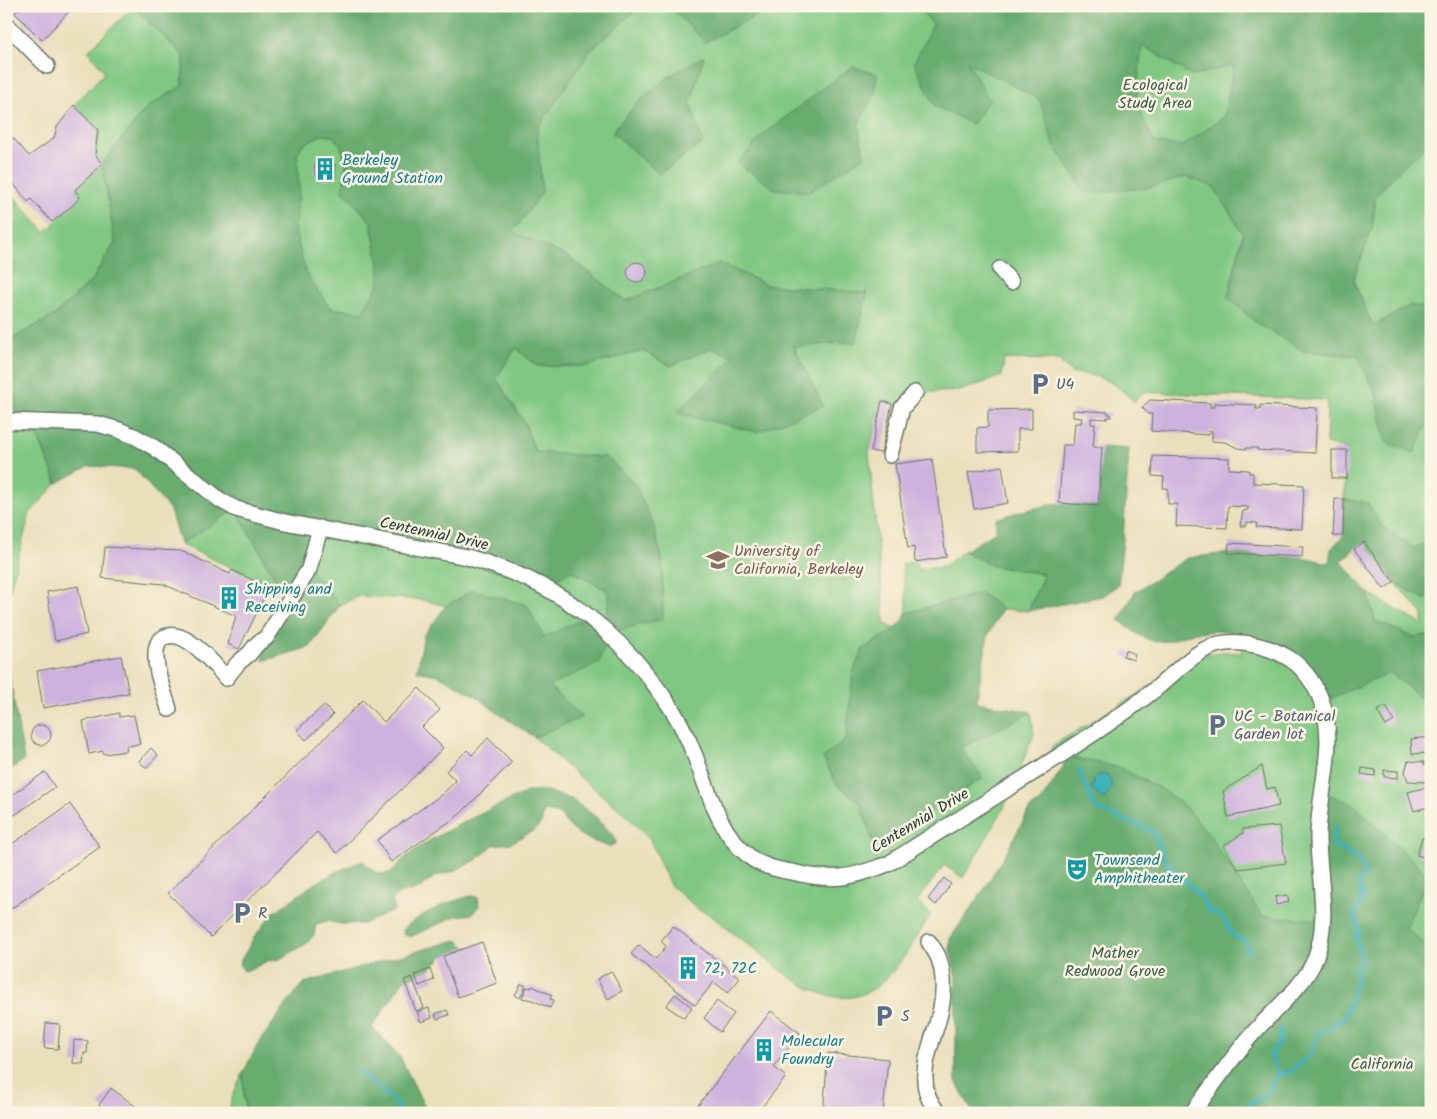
<svg xmlns="http://www.w3.org/2000/svg" width="1437" height="1119" viewBox="0 0 1437 1119" font-family="Kalam,sans-serif">
<rect width="100%" height="100%" fill="#fcf5e5"/>
<filter id="ink" filterUnits="userSpaceOnUse"><feTurbulence type="fractalNoise" baseFrequency=".02" numOctaves="2"/><feDisplacementMap in="SourceGraphic" scale="10" xChannelSelector="R" yChannelSelector="G"/><feConvolveMatrix kernelMatrix="1 2 1 2 8 2 1 2 1" color-interpolation-filters="sRGB"/></filter>
<filter id="wash" filterUnits="userSpaceOnUse"><feTurbulence type="fractalNoise" baseFrequency=".0096" numOctaves="4" result="noise"/><feDisplacementMap in="SourceGraphic" scale="20" xChannelSelector="R" yChannelSelector="G"/><feGaussianBlur stdDeviation="1.12" result="paint"/><feColorMatrix in="noise" values="0 0 0 0 0 0 0 0 0 0 0 0 0 0 0 0 0 1.4 0 .05"/><feComposite in="paint" operator="in"/></filter>
<g filter="url(#wash)">
<rect width="100%" height="100%" fill="#eadfbb"/>
<g fill="#80c782" stroke="#50825b" fill-rule="evenodd">
<path d="M640 6H669L705 42 774 6H1431L1214 187 1243 233 1228 298 1304 351 1358 356 1376 394 1386 442 1427 425 1431 426V541L1413 548 1381 526 1368 503 1344 499 1347 450 1326 444 1327 400 1142 392 1134 402C1115 382 1100 374 1071 373L1059 360 1004 359 1002 376 960 391 915 393 902 408 894 403 881 401 869 453 885 624 895 629 863 649 853 672 846 740 823 758 838 786 860 801 874 845 983 778 961 748 1031 712 1034 734 1004 808 963 878 944 865 917 902 931 914C917 936 899 969 879 985 837 1017 794 981 760 954 743 941 726 928 709 914L699 910 670 885 650 840 625 814 569 768 534 737 580 716 549 686 544 637 473 590 446 606 424 600 359 596 340 605 309 569 320 528 572 571 608 591 607 632 663 618 662 559 653 524 606 457 535 452 525 423 496 378 516 347 537 366H586L643 351 671 366 710 348 735 357 677 413 757 432 822 406 794 346 856 342 867 293 767 285 720 263 626 301 569 257 512 232 542 192 536 129 590 51ZM704 56 690 103 670 76ZM877 75 874 95 858 124Z"/>
<path d="M133 7 184 56 182 86 146 109 102 164 115 243 91 281 55 315 17 336 6 339V188L45 232 80 197 75 190 102 164 95 154 98 130 74 105 105 72 88 51Z"/>
<path d="M321 135 333 136 341 146 346 165 343 190 371 222 379 266 380 284 362 312 330 308 306 274 295 231 299 188 297 154 302 145Z"/>
<path d="M1431 142V307L1409 306 1373 326 1353 280 1372 228 1376 195 1403 166Z"/>
<path d="M6 421 32 422 57 483 30 513 8 596 6 613Z"/>
<path d="M236 509 282 591 180 544Z"/>
<path d="M964 551 993 566 1044 574 1028 611 1002 609 981 593 906 613 907 605 902 564 915 562 917 569 943 567Z"/>
<path d="M1394 582 1425 599 1431 596V635L1413 637 1375 621 1368 593 1423 625V614Z"/>
<path d="M1243 644 1389 665 1431 681V1113H973L956 1081V975L950 950V939L984 890 1010 846 1029 810 1041 801 1064 766 1051 749 1052 746 1203 654 1225 652 1241 653Z"/>
<path d="M243 1073 245 1113H228L233 1095Z"/>
</g>
<g fill="#68ac70" stroke="#447452" fill-rule="evenodd">
<path d="M132 6H640L590 51 537 129 542 192 513 232 569 257 626 301 720 263 767 285 867 293 856 342 794 347 823 406 757 432 676 413 734 357 710 348 671 366 643 351 586 366H537L516 348 496 378 525 424 535 452 606 457 634 483 653 524 662 559 663 619 608 633 599 663 549 686 582 717 534 737 495 711 476 696 438 675 417 671 424 635 446 606 473 590 527 605 544 637 589 616 607 632 608 590 572 571 542 587 529 579 320 528 309 569 340 605 310 647 263 661 266 638 307 570 282 591 236 509 180 544 170 510 135 469 89 466 57 483 32 422 6 421V339L17 336 55 315 91 281 115 243 102 164 146 108 182 86 184 56ZM321 135 333 136 341 146 346 165 343 190 371 222 379 266V284L362 312 330 308 306 274 295 231 299 188 297 155 302 145Z"/>
<path d="M669 6H774L705 42Z"/>
<path d="M917 6H1431V142L1403 166 1376 195 1372 228 1353 280 1373 326 1409 306 1431 307V426L1427 425 1414 453 1386 442 1376 394 1358 356 1304 351 1255 322 1228 297 1243 234 1214 187 1187 177 1147 188 1085 193 1053 143 1040 100 968 62 989 100 972 124 935 106 914 63 933 24ZM1142 45 1192 76 1234 65 1224 117 1183 146 1154 142 1136 102Z"/>
<path d="M704 56 690 103 703 143 659 174 612 132 639 101 670 76Z"/>
<path d="M852 67 877 74 874 95 858 124 864 157 809 192 775 189 737 163 767 131Z"/>
<path d="M1102 447 1129 449 1123 541 1118 585 1103 596 1028 611 1044 574 993 566 964 551 996 532V519L1018 512 1059 503 1098 506Z"/>
<path d="M1344 499 1368 503 1381 526 1413 548 1431 541V596L1425 599 1394 582 1354 549 1341 561 1368 593 1375 621 1413 637 1431 635V706L1390 673 1322 702 1305 672 1243 644 1227 631 1196 632 1169 641 1155 642 1140 636 1119 620 1135 592 1187 558 1228 553 1302 557 1329 563 1331 549 1343 536Z"/>
<path d="M981 593 1002 609 988 635 976 702 1031 712 961 748 983 778 874 845 860 802 838 786 823 758 846 740 853 672 863 649 895 629 903 620 906 613Z"/>
<path d="M6 654 24 760 6 772Z"/>
<path d="M1070 757 1118 767 1163 790 1182 804 1206 830 1262 916 1323 920V792L1353 804 1426 873 1421 893 1406 928 1431 950V1113H973L956 1081V975L950 950V939L984 890 1010 846 1029 810 1041 801Z"/>
<path d="M529 791H547L571 799 595 816 613 835 616 843 609 847C586 839 574 835 559 814L547 811 543 813 542 822 536 829 511 843 493 845 478 859 454 871 436 876 418 889 401 893 392 900 395 910 363 924H341L326 921 316 924 314 935 306 944 280 959 267 961 252 969 244 971 239 964 254 937 273 913 314 884 338 871 363 861C374 872 379 878 395 870 404 846 503 804 529 791Z"/>
<path d="M471 896 478 897 479 906 472 914 456 916 410 937 403 934 404 928C425 912 446 902 471 896Z"/>
<path d="M457 940 467 948 443 956 430 969 404 980 372 1027 400 1057 428 1113H245L243 1073 258 1044 288 1002 304 983Z"/>
</g>
<path fill="#41b0bb" stroke="#307678" d="M1107 774 1112 786 1105 798H1101L1091 789 1096 776Z"/>
<g fill="none" stroke-linecap="round" stroke-linejoin="round">
<g stroke="#41b0bb" stroke-width="4">
<path d="M1079 771 1095 808 1154 832 1162 855 1170 866 1202 898 1209 911 1222 916 1234 936 1246 941 1250 954"/>
<path d="M357 1070 395 1101 399 1113"/>
<path d="M1278 1075 1271 1055 1280 1041 1281 1029"/>
<path d="M1247 1113 1251 1103 1267 1094 1278 1075 1291 1071 1311 1055 1318 1033 1331 1028 1345 1017 1357 980 1355 971 1362 959 1356 937 1359 931 1354 914 1363 898 1359 882 1365 873 1359 860 1333 844 1335 827"/>
</g>
</g>
<g id="blocks">
<g fill="#ceb2de">
<path d="M21 6H70L72 8 42 40 15 13Z"/>
<path d="M74 105 98 130 95 154 102 164 75 190 80 197 73 205 52 222 31 199 28 202 13 183 12 186 6 180V130L29 156 54 138 57 127Z"/>
<circle cx="325" cy="169" r="11"/>
<circle cx="637" cy="272" r="10"/>
<path d="M1150 400 1210 403V407H1214V403L1257 405 1256 409H1260V405L1317 408 1315 453 1257 450 1258 448H1247L1246 449 1238 448 1225 442 1212 441V431H1209V435L1151 431 1152 414H1148L1142 407Z"/>
<path d="M882 401 892 404 881 453 871 451Z"/>
<path d="M1032 409V429H1018V451L977 452V428L988 427V410Z"/>
<path d="M1073 410 1108 412V414H1111V417H1107V419L1091 418V424H1095L1093 447H1102L1098 506 1059 503 1063 445H1073L1075 423H1081L1082 418 1073 417Z"/>
<rect x="1332" y="450" width="15" height="28"/>
<path d="M1153 456 1229 458V469L1249 470V473H1253V483L1304 485 1302 529 1256 527 1257 523 1247 522V526H1240L1243 511 1248 510V507L1228 506 1227 528 1176 526 1177 504H1168V488H1163L1164 477 1152 476Z"/>
<path d="M932 459 946 557 915 562 914 547 908 548 895 464Z"/>
<path d="M1002 466 1008 503 974 509 968 472Z"/>
<path d="M1335 499H1344L1343 536H1333Z"/>
<path d="M1364 542 1394 582 1384 589 1354 549Z"/>
<path d="M1229 543 1303 547 1302 557 1228 553Z"/>
<path d="M105 547 181 551 230 574 232 570 269 588 239 649 228 644 236 616 163 584 102 578Z"/>
<path d="M78 586 87 634 55 641 47 592Z"/>
<path d="M1126 650 1135 654 1133 660 1123 656Z"/>
<path d="M121 656 129 693 43 708 37 671Z"/>
<path d="M419 688 440 710 422 727 443 748 337 853 317 832 211 937 168 893 363 700 384 722Z"/>
<path d="M324 705 333 715 306 740 297 730Z"/>
<path d="M1386 706 1394 721 1386 726 1377 711Z"/>
<path d="M119 713V717L134 715 140 744 126 746 127 751 104 754 103 751 89 754 83 721Z"/>
<circle cx="41" cy="735" r="10"/>
<path d="M1431 737V753L1412 754 1411 739Z"/>
<path d="M488 738 512 762 459 815 391 862 377 840 441 795 456 781 446 771 467 750 472 755Z"/>
<path d="M151 748 158 755 146 768 139 761Z"/>
<path d="M1408 761 1424 762V765L1429 766 1431 773 1428 782 1408 781 1405 772Z"/>
<path d="M1262 766 1267 789 1275 787 1279 806 1228 817 1223 791Z"/>
<path d="M1362 768 1376 770 1375 776 1361 774Z"/>
<path d="M1384 770 1398 771V778L1384 777Z"/>
<path d="M45 772 55 787 6 821V799Z"/>
<path d="M1431 786V806L1414 811 1408 792Z"/>
<path d="M70 804 100 847 6 912V848Z"/>
<path d="M1279 826 1286 863 1238 869 1223 846 1243 833V829Z"/>
<path d="M1422 838 1431 840 1430 859 1417 855Z"/>
<path d="M944 878 951 884 936 905 928 899Z"/>
<path d="M1287 895 1289 902 1276 905 1275 897Z"/>
<path d="M673 926 740 978 728 993 714 982 695 1005 631 954 639 945 656 959 666 946 661 941Z"/>
<path d="M482 942 497 983 458 997 443 956Z"/>
<path d="M430 969 434 980 419 986 415 975Z"/>
<path d="M611 971 622 991 608 999 597 979Z"/>
<path d="M412 977 424 1008 416 1011 404 980Z"/>
<path d="M521 984 526 986 520 998 515 995Z"/>
<path d="M532 986 552 995 550 999 554 1000 550 1008 532 1000 522 998 527 987 531 988Z"/>
<path d="M675 994 692 1007 684 1018 666 1006Z"/>
<path d="M717 1001 734 1014 720 1032 704 1018Z"/>
<path d="M429 1008 432 1018 421 1022 417 1012Z"/>
<path d="M447 1010 449 1015 437 1019 435 1014Z"/>
<path d="M771 1011 800 1033 774 1067 786 1077 757 1113H692Z"/>
<path d="M46 1023 60 1024 58 1049 44 1048Z"/>
<path d="M74 1040 88 1041 87 1053H84L83 1064 73 1063Z"/>
<path d="M828 1053 888 1059 883 1113H823Z"/>
<path d="M6 1060 11 1072 6 1074Z"/>
<path d="M111 1088 139 1109 137 1112 110 1113 99 1105Z"/>
</g>
</g>
</g>
<g filter="url(#ink)">
<use href="#blocks" fill-opacity="0" stroke="#667663" stroke-width="1"/>
<g fill="none" stroke-linecap="round" stroke-linejoin="round">
<defs>
<g id="minor">
<path d="M6 24 47 66"/>
<path d="M1000 269 1011 282"/>
<path d="M6 421 98 424 119 430 136 437 155 448 220 500 236 509 285 522 467 557C488 563 508 570 528 579 582 604 629 647 663 696 676 714 687 735 695 756 708 790 719 834 750 857 761 866 778 870 792 872 808 876 824 879 841 877 857 876 873 869 888 864 938 832 988 801 1039 769 1077 744 1117 720 1153 691 1174 675 1198 645 1226 643 1246 641 1270 647 1287 657 1302 666 1312 680 1319 695 1340 742 1317 792 1318 841 1319 881 1330 920 1315 959 1305 986 1268 1015 1249 1038 1229 1062 1211 1088 1192 1113"/>
<path d="M890 455 902 408 915 393"/>
<path d="M226 678 238 663 249 654 258 643 266 638 284 610 309 569 320 528"/>
<path d="M169 709C164 692 155 671 156 653 156 646 159 640 165 637 185 628 215 665 226 678"/>
<path d="M929 942C932 947 937 953 939 959 945 976 944 995 940 1013 934 1039 918 1069 928 1096 930 1102 934 1107 938 1113"/>
</g>
</defs>
<use href="#minor" stroke="#667663" stroke-width="18"/>
<use href="#minor" stroke="#fff" stroke-width="15"/>
</g>
</g>
<defs>
<symbol id="building-bare" viewBox="-9 -9 18 18"><path d="M-4-6H4V6H1V3H-1V6H-4ZM-2.5-4.3h1.7v1.8h-1.7ZM.8-4.3h1.7v1.8H.8ZM-2.5-1h1.7V.8h-1.7ZM.8-1h1.7V.8H.8Z" fill="#0f9aa8" stroke="#fcf5e5" stroke-width="2.5" paint-order="stroke"/></symbol>
<symbol id="parking-bare" viewBox="-9 -9 18 18"><path d="M-3.5-5.5H1a3.5 3.5 0 0 1 0 7H-1V5.5H-3.5ZM-1-3.4V-.6H.8a1.4 1.4 0 0 0 0-2.8Z" fill="#5c6f8a" stroke="#fcf5e5" stroke-width="2.5" paint-order="stroke"/></symbol>
<symbol id="university-bare" viewBox="-9 -9 18 18"><path d="M0-5L7-2L0 1L-7-2ZM-4 1L0 2.5L4 1V4Q0 6-4 4Z" fill="#8d6e63" stroke="#fcf5e5" stroke-width="2.5" paint-order="stroke"/></symbol>
<symbol id="theatre-bare" viewBox="-9 -9 18 18"><path d="M-5-5.5Q0-4 5-5.5V0Q5 5 0 6Q-5 5-5 0ZM-3.3-2.5H-1v1.5H-3.3ZM1-2.5H3.3v1.5H1ZM-2.8 1Q0 5.5 2.8 1Z" fill="#0f9aa8" stroke="#fcf5e5" stroke-width="2.5" paint-order="stroke"/></symbol>
</defs>
<g fill-rule="evenodd">
<use href="#building-bare" x="309" y="153" width="32" height="32"/>
<use href="#parking-bare" x="1024" y="368" width="32" height="32"/>
<use href="#university-bare" x="702" y="544" width="32" height="32"/>
<use href="#building-bare" x="213" y="582" width="32" height="32"/>
<use href="#parking-bare" x="1201" y="709" width="32" height="32"/>
<use href="#theatre-bare" x="1061" y="853" width="32" height="32"/>
<use href="#parking-bare" x="226" y="897" width="32" height="32"/>
<use href="#building-bare" x="672" y="952" width="32" height="32"/>
<use href="#parking-bare" x="868" y="1000" width="32" height="32"/>
<use href="#building-bare" x="748" y="1034" width="32" height="32"/>
</g>
<g text-anchor="middle" dominant-baseline="central" stroke-width="5" stroke-linejoin="round" paint-order="stroke">
<g font-size="16" fill="#376048" stroke="#fcf5e5">
<text x="1155" y="85">Ecological<tspan x="1155" dy="18">Study Area</tspan></text>
<text x="1115" y="953">Mather<tspan x="1115" dy="18">Redwood Grove</tspan></text>
<text x="1382" y="1064">California</text>
</g>
<g font-size="16" fill="#0d838f" stroke="#fcf5e5" text-anchor="start">
<text x="342" y="160">Berkeley<tspan x="342" dy="18">Ground Station</tspan></text>
<text x="245" y="589">Shipping and<tspan x="245" dy="18">Receiving</tspan></text>
<text x="1094" y="860">Townsend<tspan x="1094" dy="18">Amphitheater</tspan></text>
<text x="704" y="968">72, 72C</text>
<text x="781" y="1041">Molecular<tspan x="781" dy="18">Foundry</tspan></text>
</g>
<g font-size="16" fill="#4e5e75" stroke="#fcf5e5" text-anchor="start">
<text x="1056" y="384">U4</text>
<text x="1234" y="716">UC - Botanical<tspan x="1234" dy="18">Garden lot</tspan></text>
<text x="258" y="913">R</text>
<text x="901" y="1016">S</text>
</g>
<g font-size="16" fill="#1f3d34" stroke="#fcf5e5">
<text transform="translate(434 534) rotate(12)">Centennial Drive</text>
<text transform="translate(920 821) rotate(-31)">Centennial Drive</text>
</g>
<g font-size="16" fill="#785e54" stroke="#fcf5e5" text-anchor="start">
<text x="734" y="551">University of<tspan x="734" dy="18">California, Berkeley</tspan></text>
</g>
</g>
<rect width="1437" height="1119" fill="none" stroke="#fcf5e5" stroke-width="25"/>
</svg>
